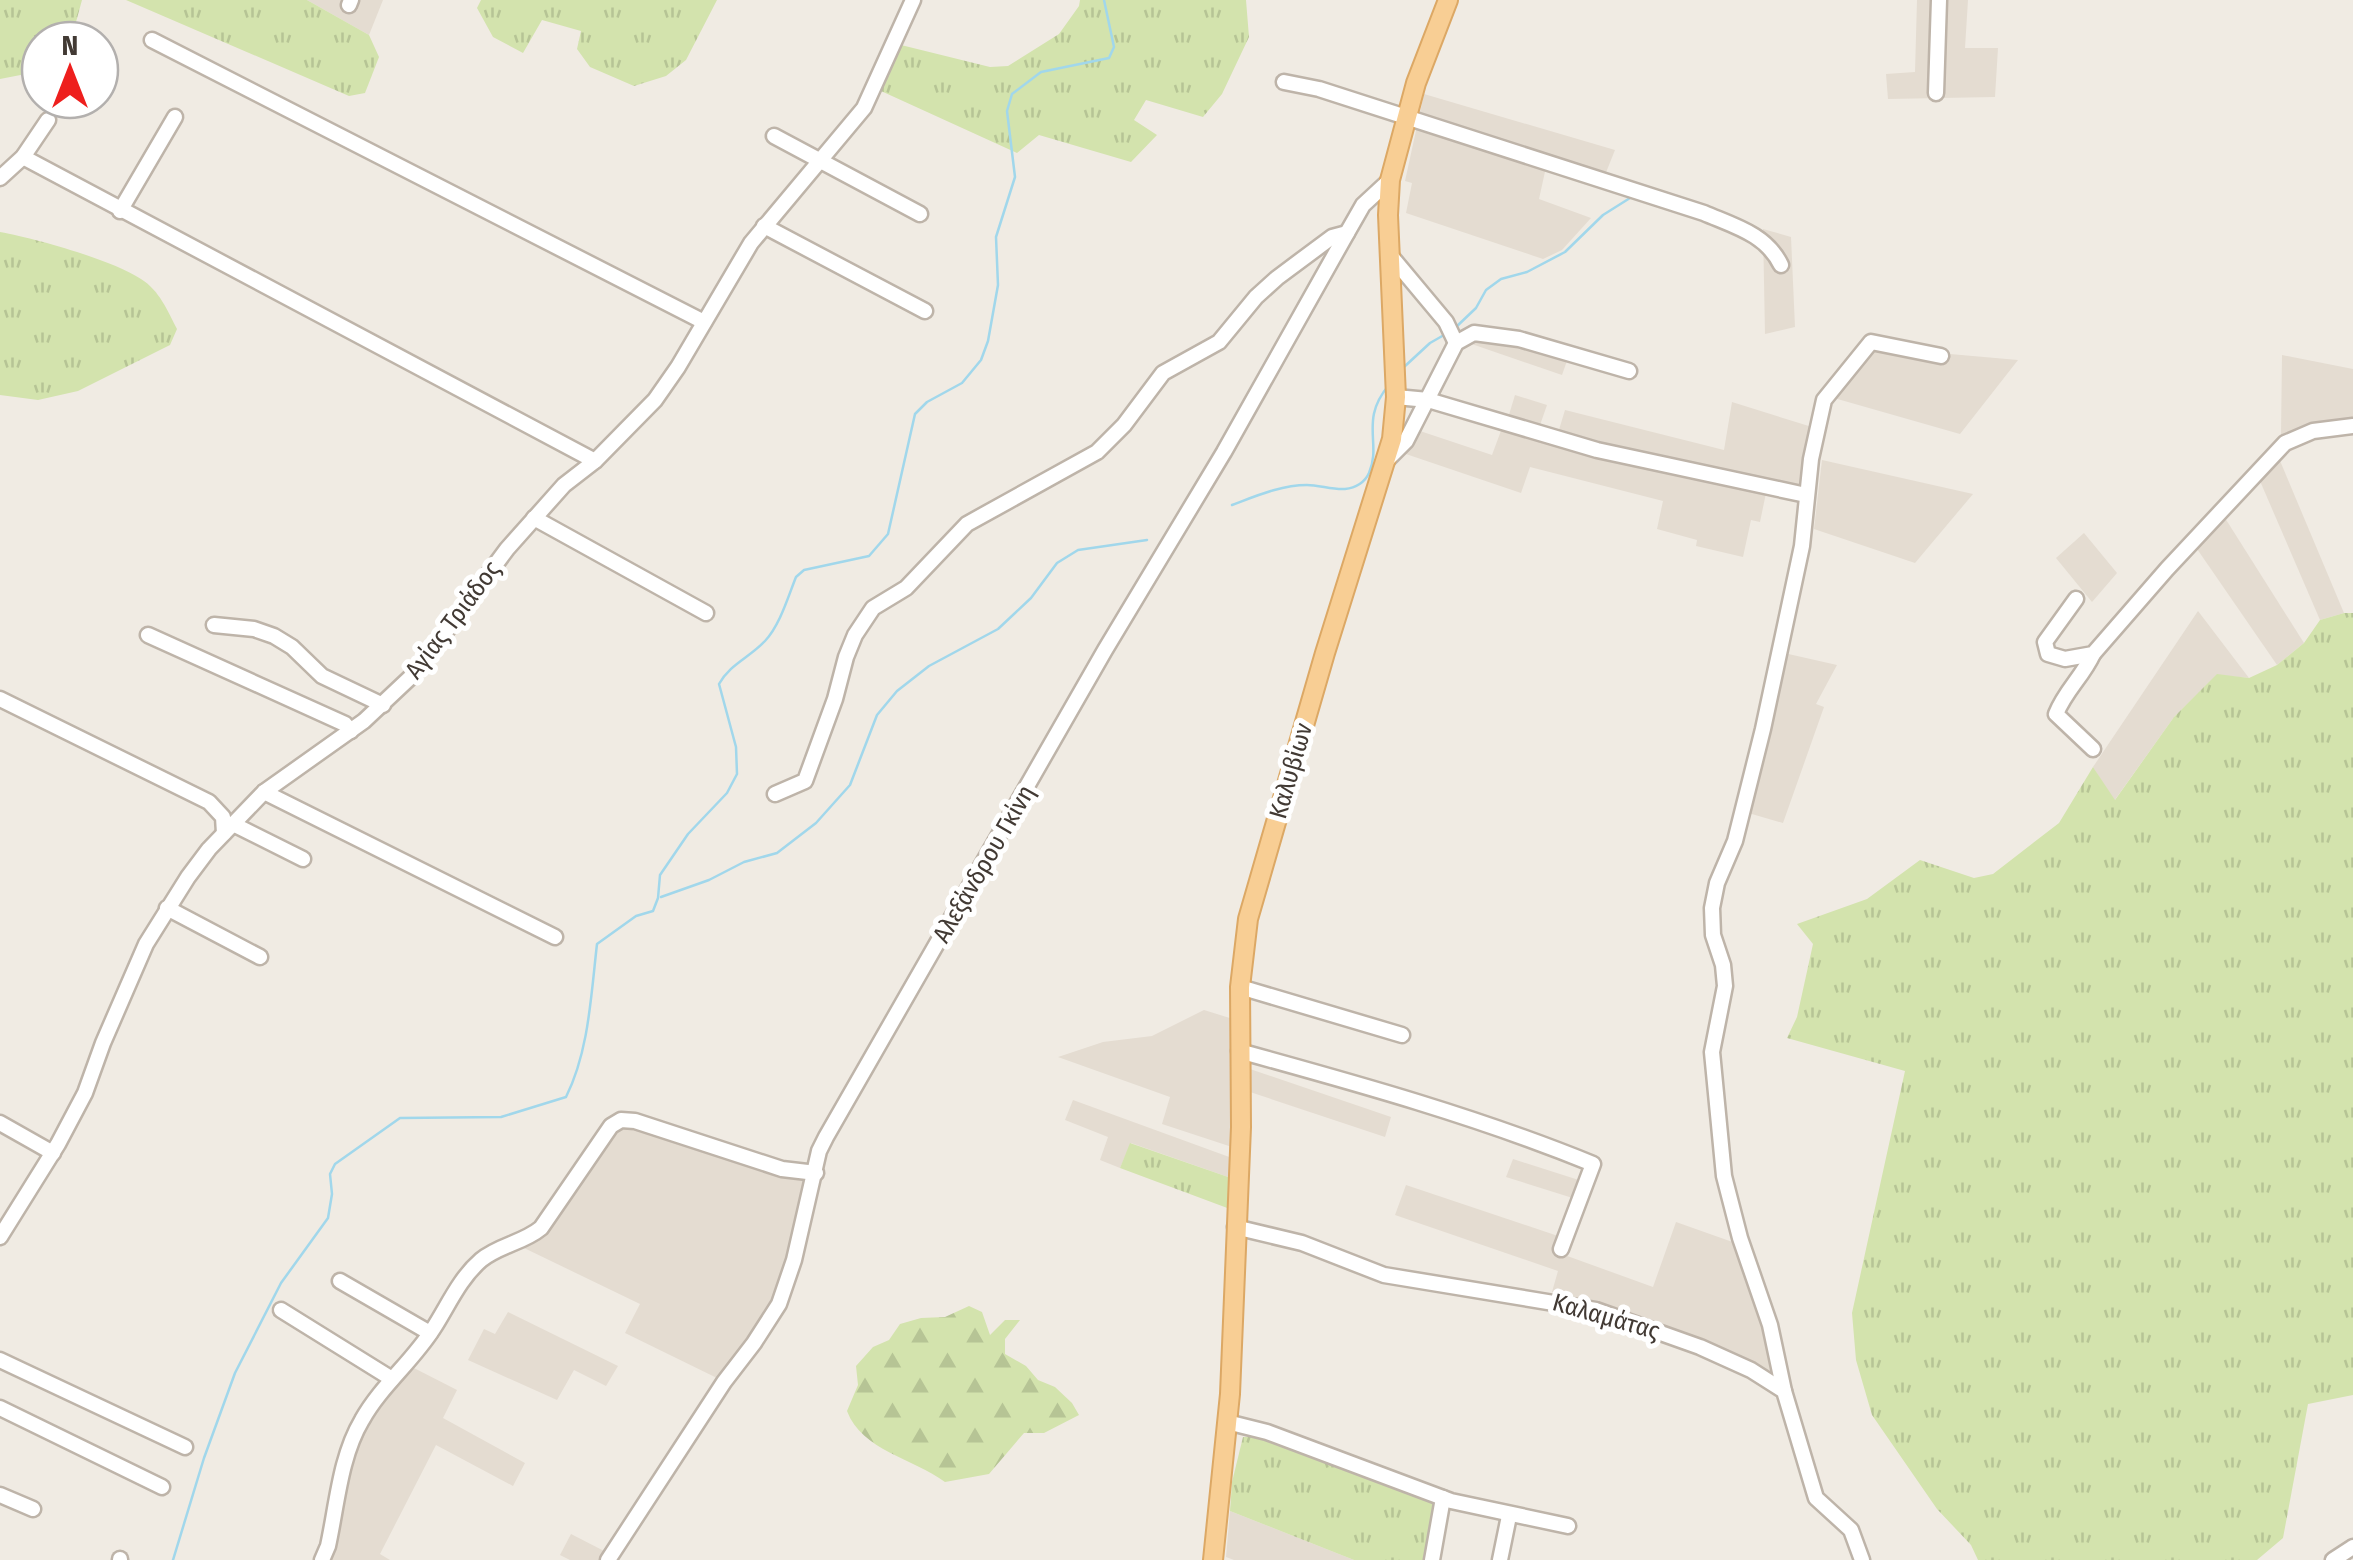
<svg xmlns="http://www.w3.org/2000/svg" width="2353" height="1560" viewBox="0 0 2353 1560" font-family="'Fira Sans Condensed',sans-serif">
<defs>
<pattern id="grass-tufts" width="24" height="20" patternUnits="userSpaceOnUse" patternTransform="scale(2.5)"><rect width="24" height="20" fill="#d3e3ad"/><path d="M3 7l-1-3M5 7V3M7 7l1-3M15 17l-1-3M17 17v-4M19 17l1-3" fill="none" stroke="#b6c495"/></pattern>
<pattern id="forest-firs" width="22" height="20" patternUnits="userSpaceOnUse" patternTransform="scale(2.5)"><rect width="22" height="20" fill="#d3e3ad"/><path d="M5 1l3.5 6h-7zM16 11l3.5 6h-7z" fill="#b6c495"/></pattern>
</defs>
<rect width="100%" height="100%" fill="#f0ebe3"/>
<g fill="#e4dcd1">
<path d="M307 0H383L369 35Z"/>
<path d="M1917 0H1968L1965 48H1998L1995 97 1888 99 1886 74 1915 72Z"/>
<path d="M1424 94 1615 150 1605 175 1548 158 1539 199 1591 218 1562 250 1543 259 1406 213 1412 183 1405 181Z"/>
<path d="M1763 229 1791 237 1795 327 1765 334Z"/>
<path d="M1481 338 1506 341 1568 358 1562 375 1463 341Z"/>
<path d="M1875 349 1946 363 1950 354 2018 360 1960 434 1834 398Z"/>
<path d="M2282 355 2353 369V418L2311 423 2281 435Z"/>
<path d="M1515 395 1547 405 1539 428 1508 418Z"/>
<path d="M1732 402 1812 427 1800 486 1765 482 1558 433 1565 410 1724 450Z"/>
<path d="M1502 428 1766 493 1760 522 1751 520 1743 557 1696 546 1697 540 1657 529 1663 501 1530 467 1521 493 1403 453 1417 430 1492 455Z"/>
<path d="M2278 456 2344 613 2320 620 2260 481Z"/>
<path d="M1822 460 1973 494 1915 563 1814 529Z"/>
<path d="M2225 518 2304 643 2277 665 2195 546Z"/>
<path d="M2084 533 2117 573 2092 602 2056 558Z"/>
<path d="M2198 611 2249 678 2217 675 2174 717 2114 801 2093 767Z"/>
<path d="M1784 653 1837 665 1816 704 1824 707 1783 823 1745 812Z"/>
<path d="M1204 1010 1233 1019 1232 1147 1162 1124 1170 1097 1058 1057 1103 1042 1152 1036Z"/>
<path d="M1247 1068 1391 1117 1385 1137 1247 1091Z"/>
<path d="M1073 1100 1232 1158 1231 1178 1131 1143 1120 1168 1100 1160 1108 1137 1065 1120Z"/>
<path d="M630 1126 811 1177 776 1294 759 1323 719 1379 625 1333 640 1304 522 1247 545 1235 558 1219 607 1140 617 1130Z"/>
<path d="M1513 1159 1585 1182 1579 1200 1506 1177Z"/>
<path d="M1406 1185 1564 1238 1559 1253 1653 1287 1676 1222 1741 1245 1777 1377 1697 1339 1552 1292 1558 1271 1395 1215Z"/>
<path d="M508 1312 618 1366 606 1386 574 1370 557 1400 468 1360 484 1329 495 1334Z"/>
<path d="M412 1367 457 1390 443 1418 525 1463 513 1486 436 1445 380 1554 390 1560H327L352 1455 364 1426 383 1397Z"/>
<path d="M1230 1511 1354 1560H1234L1226 1557Z"/>
<path d="M571 1534 608 1553 603 1560H570L560 1555Z"/>
</g>
<g fill="url(#grass-tufts)">
<path d="M0 0H82L76 22 65 40H40V68L36 72 0 79Z"/>
<path d="M126 0H307L369 35 379 57 365 93 349 96Z"/>
<path d="M481 0H717L686 60 666 76 634 86 590 67 577 49 581 31 542 20 523 53 493 37 477 8Z"/>
<path d="M1080 0H1246L1249 37 1222 94 1203 117 1146 100 1134 120 1157 135 1131 162 1039 135 1017 153 881 91 901 45 990 67 1008 66 1059 34 1079 6Z"/>
<path d="M0 232C37 239 110 259 141 279 159 290 168 311 177 329L170 345 78 391 38 400 0 395Z"/>
<path d="M2344 613H2353V1395L2308 1404 2283 1538 2257 1560H1978L1971 1545 1937 1509 1872 1415 1856 1360 1852 1313 1905 1071 1787 1038 1797 1017 1813 944 1797 924 1867 899 1920 860 1974 878 1993 874 2059 823 2093 767 2115 800 2174 717 2217 674 2249 678 2277 665 2304 643 2320 620Z"/>
<path d="M1130 1143 1231 1178 1230 1209 1120 1168Z"/>
<path d="M1266 1436 1439 1498 1426 1560H1354L1230 1511 1232 1482 1243 1437Z"/>
</g>
<path fill="url(#forest-firs)" d="M969 1306 982 1312 990 1335 1005 1320H1020L1005 1339V1354L1026 1366 1038 1380 1055 1387 1072 1403 1079 1415 1044 1433H1024L989 1474 945 1482C913 1458 862 1451 847 1411L858 1385 856 1366 873 1347 889 1340 900 1324 921 1318 945 1317Z"/>
<g fill="none" stroke-linecap="round" stroke-linejoin="round">
<g stroke="#a1d7eb" stroke-width="2.5">
<path d="M1455 328 1476 308 1486 290 1501 279 1527 272 1565 252 1603 215 1630 198"/>
<path d="M1404 367 1430 343 1444 335"/>
<path d="M1232 505C1256 496 1281 485 1307 485 1319 485 1333 490 1345 489 1356 488 1365 482 1369 473 1382 444 1359 420 1389 385"/>
<path d="M661 897 709 880 744 862 777 853 816 823 850 785 877 715 897 691 929 666 998 629 1031 598 1057 563 1078 550 1147 540"/>
<path d="M173 1560 204 1458 235 1373 281 1283 328 1218 332 1194 330 1174 335 1164 400 1118 501 1117 566 1097C589 1051 591 995 597 944L636 916 653 911 658 898 660 875 688 834 727 793 737 774 736 747 719 684C730 664 749 658 765 641 780 625 788 597 796 577L804 570 869 556 888 534 915 414 927 402 962 383 981 360 988 341 998 285 996 237 1015 177 1007 111 1012 94 1041 72 1109 58 1114 47 1104 0"/>
</g>
<defs>
<g id="minor">
<path d="M349 5 351 0"/>
<path d="M152 40 704 322"/>
<path d="M1284 82 1319 89 1704 213C1734 226 1766 234 1781 265"/>
<path d="M1936 93 1939 0"/>
<path d="M774 136 920 214"/>
<path d="M23 157 595 461"/>
<path d="M0 178 23 157 48 120"/>
<path d="M120 211 175 117"/>
<path d="M764 226 925 311"/>
<path d="M1390 255 1446 322 1456 343"/>
<path d="M1396 397 1428 400 1597 450 1806 495"/>
<path d="M1388 459 1406 441 1456 343 1474 333 1519 339 1629 371"/>
<path d="M534 518 706 613"/>
<path d="M2076 599 2045 642 2048 654 2065 659 2093 654 2167 569 2285 443 2313 431 2353 426"/>
<path d="M214 625 254 629 274 636 292 647 322 676 383 705"/>
<path d="M148 635 345 724 351 731"/>
<path d="M0 699 209 802 223 817 224 833"/>
<path d="M2093 749 2056 714C2065 691 2083 676 2093 654"/>
<path d="M264 792 555 937"/>
<path d="M775 794 805 781 835 699 846 657 855 635 873 608 906 588 967 524 1097 452 1124 425 1163 373 1219 342 1256 297 1277 278 1332 237 1347 233"/>
<path d="M233 824 303 859"/>
<path d="M167 908 260 957"/>
<path d="M1240 987 1402 1035"/>
<path d="M1239 1051C1359 1084 1478 1117 1593 1164L1561 1249"/>
<path d="M0 1123 53 1153"/>
<path d="M1235 1227 1302 1243 1384 1275 1596 1310 1700 1347 1751 1370 1784 1391 1816 1498 1851 1530 1862 1560"/>
<path d="M0 1237 58 1144 85 1093 103 1043 146 944 188 877 209 849 264 792 364 721 415 673 507 549 564 485 595 461 655 400 678 367 751 243 864 108 913 0"/>
<path d="M340 1281 430 1333"/>
<path d="M281 1310 392 1379"/>
<path d="M0 1360 185 1447"/>
<path d="M1784 1391 1770 1325 1740 1238 1724 1176 1712 1052 1725 986 1723 965 1713 935 1712 908 1717 883 1735 841 1763 729 1802 546 1811 459 1824 400 1871 342 1941 356"/>
<path d="M0 1408 162 1487"/>
<path d="M1227 1422 1267 1432 1451 1501 1568 1526"/>
<path d="M0 1495 33 1509"/>
<path d="M120 1559V1560"/>
<path d="M322 1560 328 1546C337 1505 340 1457 362 1420 381 1386 412 1362 433 1329 448 1306 459 1279 481 1260 499 1245 523 1243 541 1228L611 1126 621 1120 635 1121 782 1169 816 1173"/>
<path d="M608 1560 724 1382 754 1343 779 1304 794 1260 819 1151 826 1137 1105 650 1224 452 1347 233 1363 205 1390 180"/>
<path d="M1432 1560 1443 1498"/>
<path d="M1500 1560 1509 1516"/>
<path d="M2333 1560 2353 1547"/>
</g>
<path id="major" d="M1213 1560 1230 1394 1241 1127 1240 987 1248 919 1325 653 1392 439 1396 397 1388 215 1390 180 1416 83 1448 0"/>
</defs>
<use href="#minor" stroke="#beb4a9" stroke-width="19"/>
<use href="#major" stroke="#dca865" stroke-width="22"/>
<use href="#minor" stroke="#fff" stroke-width="14"/>
<use href="#major" stroke="#f8ce94" stroke-width="18"/>
</g>
<g text-anchor="middle" dominant-baseline="central" stroke-width="10" stroke-linejoin="round" paint-order="stroke">
<g font-size="25" fill="#423a34" stroke="#fff">
<text transform="translate(453 620) rotate(-53)">Αγίας Τριάδος</text>
<text transform="translate(1291 771) rotate(-74)">Καλυβίων</text>
<text transform="translate(984 864) rotate(-60)">Αλεξάνδρου Γκίνη</text>
<text transform="translate(1606 1317) rotate(16)">Καλαμάτας</text>
</g>
</g>
<g transform="translate(70 70)"><circle r="48" fill="#ffffff" stroke="#b3b0ae" stroke-width="2.5"/>
<path d="M0-8L18 38L0 25L-18 38Z" fill="#ee1f1d"/>
<text y="-15" font-size="28" font-weight="bold" text-anchor="middle" fill="#423a34">N</text>
</g>
</svg>
